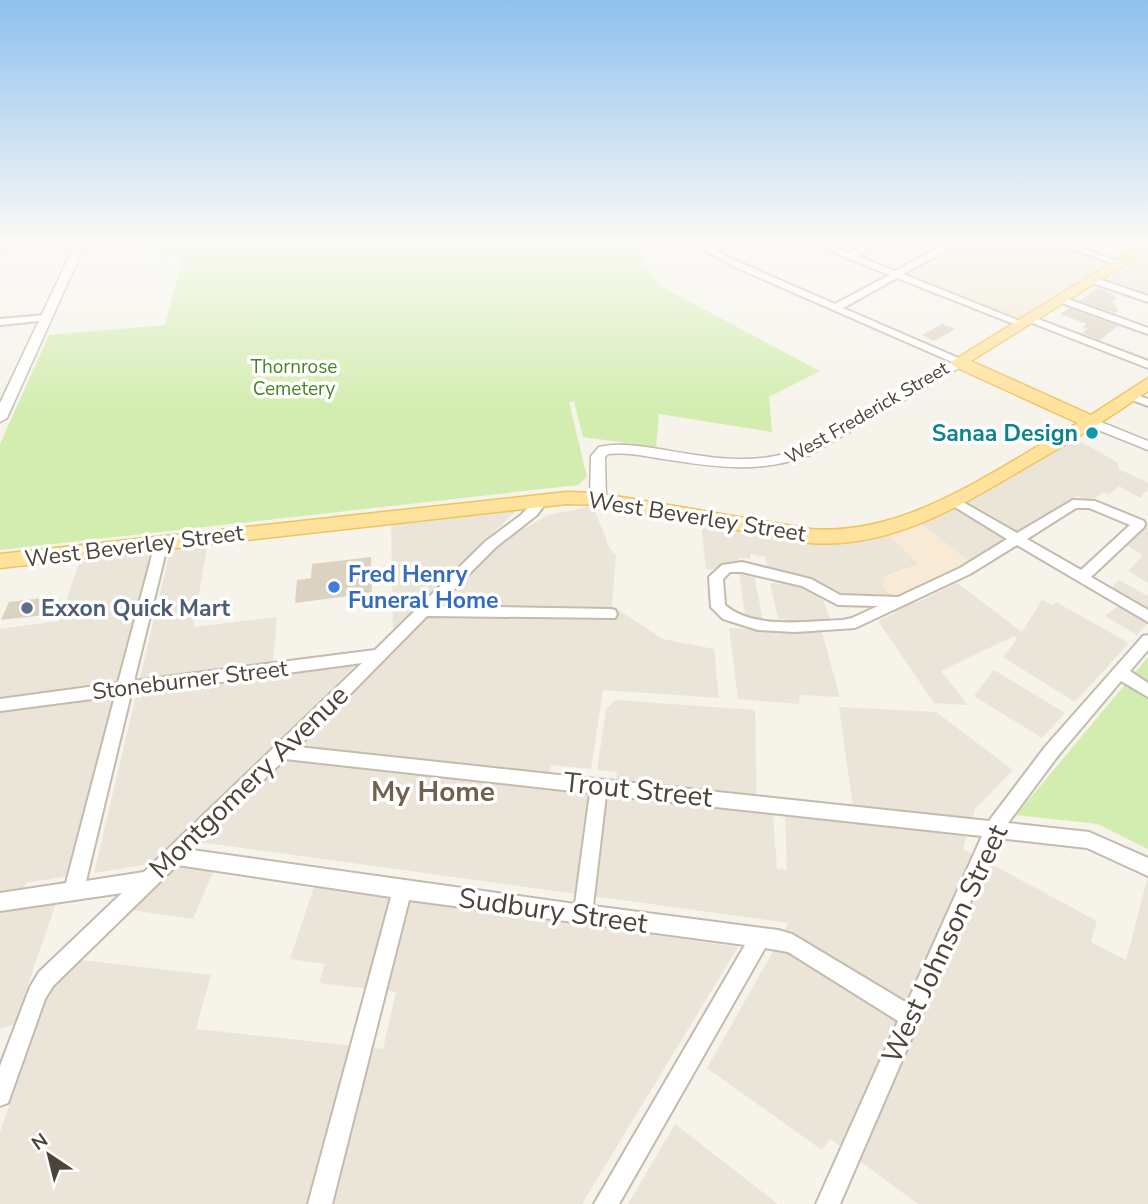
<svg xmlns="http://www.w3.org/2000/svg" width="1148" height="1204" viewBox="0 0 1148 1204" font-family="'Nunito Sans',sans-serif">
<rect width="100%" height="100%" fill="#f6f3eb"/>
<g fill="#ebe5d9">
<path d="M1148 250V296L1102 280Z"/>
<path d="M1076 439 1117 462 1119 469 1148 483V489L1140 498 1119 486 1109 495 1104 492 1090 501 1077 496 1017 534 964 503Z"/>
<path d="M593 506 610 549 616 555 612 606 663 639 714 649 719 698 603 690 591 769 551 765 547 788 614 795 617 772 597 770 606 709 616 700 755 710 757 810 773 813 777 869 787 870 785 814 855 821 839 707 936 712 1013 770 975 809 963 849 1097 921 1091 942 1126 960 1148 876V1204H918L830 1139 822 1150 707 1068 789 923 199 842 507 538 548 515Z"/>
<path d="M518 509 393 629 391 523Z"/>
<path d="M956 509 1006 538 970 562 921 524Z"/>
<path d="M701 523 831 544 861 542 888 535 920 564 888 575 890 594 916 603 957 583 1022 632 1042 600 1052 605 1056 602 1129 643 1075 702 1003 657 1017 639 1014 636 941 671 968 705 934 703 878 621 895 613 881 596 838 594 811 577 767 566 765 557 751 554 750 559 738 558V561L724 563 712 570 706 569Z"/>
<path d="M1146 523H1148V583L1128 571 1143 555 1124 544Z"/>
<path d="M208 543 193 627 277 617 272 674 359 662 150 864 94 873 171 547Z"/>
<path d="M152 549 68 876 26 883 19 904 57 900 14 1025 0 1028V629L59 621 81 558Z"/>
<path d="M739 572 754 574 765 631 790 632 788 620 778 619 770 583 803 585 823 600 831 621 819 622 840 697 800 695 799 704 738 699 729 628 747 629Z"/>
<path d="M1119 580 1148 596V610L1110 589Z"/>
<path d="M1119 605 1148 622 1137 635 1105 616Z"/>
<path d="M994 670 1065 713 1042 738 974 696Z"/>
<path d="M175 867 213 872 193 919 131 910Z"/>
<path d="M314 887 738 947 582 1204H0V1132L49 991 81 960 211 975 196 1029 383 1049 396 992 319 983 325 964 290 959Z"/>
<path d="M675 1124 778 1204H628Z"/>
</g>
<path fill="#f9ead6" d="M921 524 970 562 897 596 890 594 883 587 885 577 919 565 888 535Z"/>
<path fill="#f0e8d4" d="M943 240H1043L1109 262 1017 320 902 274 957 245Z"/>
<g fill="#d3edb1">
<path d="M213 240H679L631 241 660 286 820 371 769 397 772 432 659 414 656 447 583 437 574 401 569 402 587 477 578 485 0 550V444L49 335 165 325 183 256 157 258 161 244Z"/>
<path d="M1148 657V849L1098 824 1016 815Z"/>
</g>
<g fill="#dcd2c2">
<path d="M1097 288 1111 293 1117 298 1112 302 1119 311 1115 313 1080 301Z"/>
<path d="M1069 308 1118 326 1100 340 1082 333 1088 329 1083 327 1087 324 1060 314Z"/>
<path d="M942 324 955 329 934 341 922 335Z"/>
<path d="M371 557 372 593 295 603 297 580 311 578 312 564Z"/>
<path d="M52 597 45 615 1 620 9 602Z"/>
</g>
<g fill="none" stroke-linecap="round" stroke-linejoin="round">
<defs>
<g id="minor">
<path d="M18 240H32L0 249V243Z"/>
<path d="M687 240H696L741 263 835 304 889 275 804 240H814L849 253 876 240H886L857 256 895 271 942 246 932 240H942L951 244V248L903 274 1027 324 1019 326 897 278 843 308 963 360 964 362 959 365 735 267Z"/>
<path d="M1047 240H1058L1124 263 1117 265Z"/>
<path d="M1090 278H1096L1148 296V302L1090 282Z"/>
<path d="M1059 298H1065L1148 328V334L1059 302Z"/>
<path d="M45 315 50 318 48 320 0 325V319Z"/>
<path d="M1030 316 1148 361V368L1027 321 1025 319Z"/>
<path d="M1131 393 1148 399V406L1127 398V394Z"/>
<path d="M542 496 548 500 537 515 496 547 437 606 610 609 615 610 617 614 615 618 427 616 298 747 989 821 1045 747 1143 636 1148 635V650L1130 671 1148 683V697L1121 681 1057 757 1008 823 1089 832 1148 858V876L1087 848 998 838 840 1204H816L898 1021 788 952 765 948 619 1204H594L745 945 409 900 332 1204H308L391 897 177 865 53 986 45 999 8 1103 0 1106V1066L30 987 39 972 122 893 0 911V893L66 883 115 696 0 711V699L118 683 156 540H166L168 543 134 681 375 650 486 541 521 515 538 497ZM362 663 144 872 86 881 131 694ZM285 759 590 793 575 904 192 850ZM606 795 982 836 907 1003 792 934 778 930 593 906Z"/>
<path d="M954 497 1017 533 1073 500 1095 501 1144 521 1145 524 1144 527 1091 577 1148 610V622L1017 545 970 574 855 628 795 632 758 630 723 619 711 607 709 577 722 565 742 562 811 579 840 595 898 597 960 568 1007 539 950 504 948 501ZM1076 508H1089L1130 525 1081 570 1027 539ZM730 572H742L802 586 838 605 878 606 852 618 843 620C807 621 754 630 725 605L723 579Z"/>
</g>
<g id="tertiary">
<path d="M77 240H87L7 418 0 422V403Z"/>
<path d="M959 358 965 362 964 365 810 455C760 474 715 467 663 459 645 456 627 452 608 454L605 457 606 499 598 504 590 499 591 456 599 447C619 442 639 446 659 449 707 457 753 467 800 449Z"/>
<path d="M1091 418 1148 441V450L1086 425 1084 422Z"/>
</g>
<path id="primary" d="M1148 240V250L971 361 1091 415 1148 378V391C1108 419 1067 444 1025 468 959 507 889 549 810 543L598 505 567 504 0 568V554L567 492 598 493 810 529C908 537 996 468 1078 423L953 366 951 362Z"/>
</defs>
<use href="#minor" stroke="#c3bbac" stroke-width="4"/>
<use href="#tertiary" stroke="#c3bbac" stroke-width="3"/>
<use href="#primary" stroke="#eec362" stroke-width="3"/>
<use href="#minor" fill="#fff" fill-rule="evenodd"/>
<use href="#tertiary" fill="#fff" fill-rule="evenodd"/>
<use href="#primary" fill="#ffe29b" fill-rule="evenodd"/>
</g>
<linearGradient id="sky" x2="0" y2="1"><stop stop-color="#8dc1ee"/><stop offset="0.59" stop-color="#fbfaf6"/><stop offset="1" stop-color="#fbfaf6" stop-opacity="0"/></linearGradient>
<rect width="1148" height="408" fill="url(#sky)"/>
<circle fill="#0f9aa8" stroke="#fff" stroke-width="2.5" cx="1092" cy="433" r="7"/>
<circle fill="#3f7fe0" stroke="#fff" stroke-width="2.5" cx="334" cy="587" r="7"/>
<circle fill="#5c6f8a" stroke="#fff" stroke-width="2.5" cx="27" cy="608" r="7"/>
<g text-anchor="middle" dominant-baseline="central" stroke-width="7" stroke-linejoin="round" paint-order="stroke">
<g font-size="19" fill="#498425" stroke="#fff">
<text x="294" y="367">Thornrose<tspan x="294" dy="22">Cemetery</tspan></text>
</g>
<g font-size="19" fill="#4c4438" stroke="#fff">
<text transform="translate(867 413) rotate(-30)">West Frederick Street</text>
</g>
<g font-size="23" font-weight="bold" fill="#0d838f" stroke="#fff" text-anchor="end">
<text x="1078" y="433">Sanaa Design</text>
</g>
<g font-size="23" fill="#4c4438" stroke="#fff">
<text transform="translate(697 517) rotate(9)">West Beverley Street</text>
<text transform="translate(134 546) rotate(-7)">West Beverley Street</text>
<text transform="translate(190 680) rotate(-7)">Stoneburner Street</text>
</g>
<g font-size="23" font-weight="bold" fill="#366cbe" stroke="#fff" text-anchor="start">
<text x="348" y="574">Fred Henry<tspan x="348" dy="26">Funeral Home</tspan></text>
</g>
<g font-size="23" font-weight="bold" fill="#4e5e75" stroke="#fff" text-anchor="start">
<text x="41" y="608">Exxon Quick Mart</text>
</g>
<g font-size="28" fill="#4c4438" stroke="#fff">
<text transform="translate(249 782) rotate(-44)">Montgomery Avenue</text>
<text transform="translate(638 790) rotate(6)">Trout Street</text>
<text transform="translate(553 911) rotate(8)">Sudbury Street</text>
<text transform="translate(945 944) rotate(-65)">West Johnson Street</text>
</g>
<g font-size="28" font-weight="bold" fill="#70624e" stroke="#fff">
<text x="433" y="792">My Home</text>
</g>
</g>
<g transform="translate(49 1155) rotate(325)" stroke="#ffffff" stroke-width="5" paint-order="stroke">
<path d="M0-5L12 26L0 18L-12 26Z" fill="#4c4438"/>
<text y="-10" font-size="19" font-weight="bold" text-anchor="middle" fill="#4c4438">N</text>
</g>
</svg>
